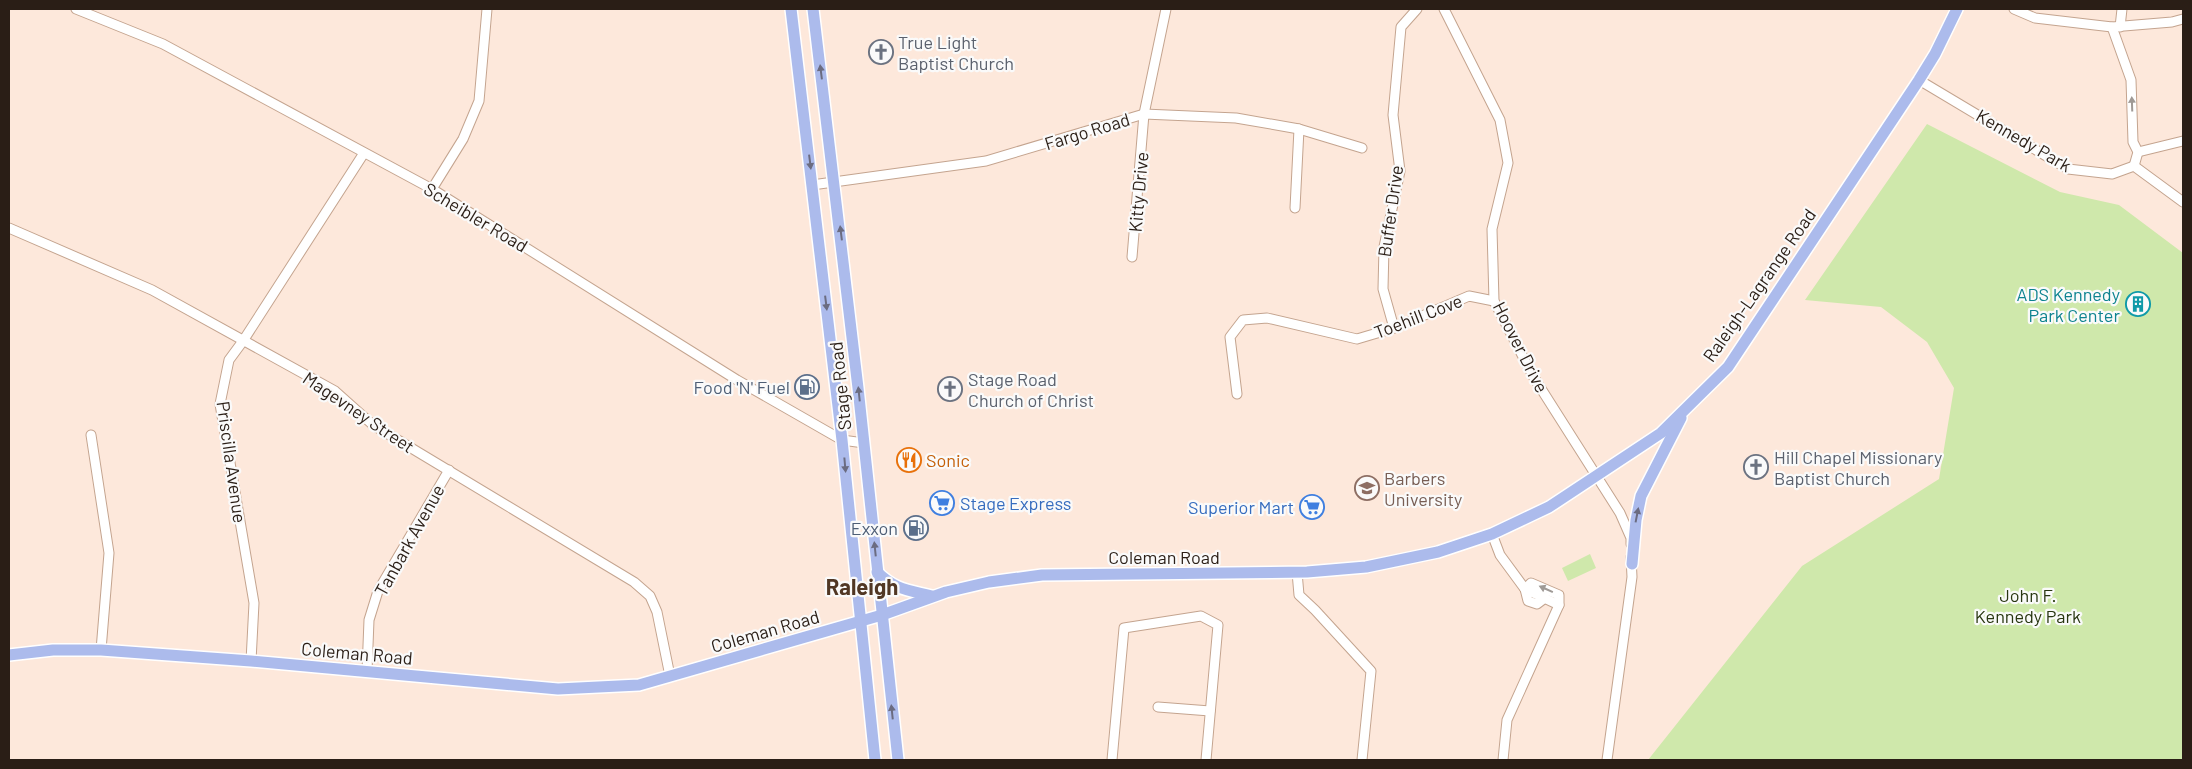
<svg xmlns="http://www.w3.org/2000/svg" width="2192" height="769" viewBox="0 0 2192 769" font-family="Barlow,sans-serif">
<rect width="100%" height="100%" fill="#fde8db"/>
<g fill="#cfe8ab">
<path d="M1927 124 2060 192 2119 205 2183 253V760H1648L1802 566 1939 479 1954 388 1927 342 1881 307 1805 300Z"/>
<path d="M1590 554 1596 568 1568 581 1562 568Z"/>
</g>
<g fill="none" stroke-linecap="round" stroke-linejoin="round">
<defs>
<g id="minor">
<path d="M76 9 163 44 432 189 737 380 842 440 864 443"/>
<path d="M1444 9 1500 120 1508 163 1492 229 1494 301 1533 376 1620 513 1631 538V544"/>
<path d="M2014 9 2035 18 2112 27 2172 22 2183 19"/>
<path d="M2112 27 2131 80 2133 142 2138 152 2134 166"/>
<path d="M2120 27 2122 9"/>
<path d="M1919 80 2068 169 2112 174 2134 166"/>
<path d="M2138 152 2183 141"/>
<path d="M2134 166 2183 202"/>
<path d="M812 185 986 161 1144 114 1236 118 1299 129 1362 148"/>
<path d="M432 189 463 139 479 101 487 9"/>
<path d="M1295 208 1299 129"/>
<path d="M9 228 152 290 335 391 373 425 634 582 650 596 657 612 670 676"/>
<path d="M1132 257 1144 114 1166 9"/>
<path d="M1394 328 1383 289 1384 247 1400 171 1393 115 1401 27 1417 9"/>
<path d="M1237 394 1230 337 1243 320 1267 318 1357 339 1394 328 1469 296 1494 301"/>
<path d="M91 435 109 553 101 650"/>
<path d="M1492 534 1500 555 1525 589 1559 605"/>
<path d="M1297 572 1299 595 1315 610 1371 671 1362 760"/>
<path d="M1525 589 1528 601 1537 604 1545 598"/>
<path d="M251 661 254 603 220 404 229 360 243 341 364 153"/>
<path d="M367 671 369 620 378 591 449 470"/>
<path d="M1158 707 1210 711"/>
<path d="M1112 760 1124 628 1201 616 1218 625 1206 760"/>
<path d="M1503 760 1507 720 1559 605V595L1531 583 1525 589"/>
<path d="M1607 760 1632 577 1631 557"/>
</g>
<g id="major">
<path d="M791 9 842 440 875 760"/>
<path d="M813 9 858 388 898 760"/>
<path d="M1632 564 1636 520 1641 496 1681 418"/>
<path d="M877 572C895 590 908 590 932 596"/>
<path d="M9 655 53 650H101L251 661 558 689 639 685 882 615 946 592 989 582 1042 575 1307 572 1366 567 1438 552 1492 534 1549 507 1661 433 1728 367 1919 80 1935 54 1957 9"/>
</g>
</defs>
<use href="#minor" stroke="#c4a48f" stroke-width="11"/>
<use href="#major" stroke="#fff" stroke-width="14"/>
<use href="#minor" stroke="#fff" stroke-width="9"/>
<use href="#major" stroke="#acbbec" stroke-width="11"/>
</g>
<defs><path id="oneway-solid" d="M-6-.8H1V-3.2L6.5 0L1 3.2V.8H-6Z" transform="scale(1.25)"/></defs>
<g fill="#6b6c81">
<use href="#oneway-solid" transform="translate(821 72) rotate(-97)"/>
<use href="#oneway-solid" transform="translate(810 162) rotate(83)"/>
<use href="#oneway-solid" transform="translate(841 233) rotate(-97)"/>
<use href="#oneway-solid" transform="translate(826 303) rotate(83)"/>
<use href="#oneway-solid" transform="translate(859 394) rotate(-96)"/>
<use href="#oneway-solid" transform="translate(845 465) rotate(85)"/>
<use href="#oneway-solid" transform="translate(1637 515) rotate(-79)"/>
<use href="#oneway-solid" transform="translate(875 549) rotate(-96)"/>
<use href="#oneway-solid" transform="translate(892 712) rotate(-96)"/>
</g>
<g fill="#9f9a96">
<use href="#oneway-solid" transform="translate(2132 104) rotate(-92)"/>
<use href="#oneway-solid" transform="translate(1546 589) rotate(-156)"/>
</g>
<defs>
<symbol id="church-ring" viewBox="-11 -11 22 22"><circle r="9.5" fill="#fafafa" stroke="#6b7280" stroke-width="1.5"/><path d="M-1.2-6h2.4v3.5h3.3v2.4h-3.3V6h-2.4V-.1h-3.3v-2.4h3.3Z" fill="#6b7280"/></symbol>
<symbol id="building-ring" viewBox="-11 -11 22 22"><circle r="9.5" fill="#fafafa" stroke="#0f9aa8" stroke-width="1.5"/><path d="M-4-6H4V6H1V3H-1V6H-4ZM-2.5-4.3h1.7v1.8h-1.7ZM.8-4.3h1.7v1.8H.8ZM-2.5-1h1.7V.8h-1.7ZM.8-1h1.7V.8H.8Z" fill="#0f9aa8"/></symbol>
<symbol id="fuel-ring" viewBox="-11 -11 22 22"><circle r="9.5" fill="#fafafa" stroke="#5c6f8a" stroke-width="1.5"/><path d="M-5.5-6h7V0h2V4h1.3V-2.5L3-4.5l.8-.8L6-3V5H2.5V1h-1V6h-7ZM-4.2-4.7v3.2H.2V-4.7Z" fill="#5c6f8a"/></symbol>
<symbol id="restaurant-ring" viewBox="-11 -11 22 22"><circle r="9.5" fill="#fafafa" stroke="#e8710a" stroke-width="1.5"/><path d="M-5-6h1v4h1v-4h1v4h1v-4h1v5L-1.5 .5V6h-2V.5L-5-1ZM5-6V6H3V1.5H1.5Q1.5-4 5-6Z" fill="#e8710a"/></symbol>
<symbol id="school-ring" viewBox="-11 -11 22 22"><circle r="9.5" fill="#fafafa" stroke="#8d6e63" stroke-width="1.5"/><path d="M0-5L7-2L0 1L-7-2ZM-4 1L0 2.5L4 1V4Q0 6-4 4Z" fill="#8d6e63"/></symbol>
<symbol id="supermarket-ring" viewBox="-11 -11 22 22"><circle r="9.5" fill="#fafafa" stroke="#3f7fe0" stroke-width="1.5"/><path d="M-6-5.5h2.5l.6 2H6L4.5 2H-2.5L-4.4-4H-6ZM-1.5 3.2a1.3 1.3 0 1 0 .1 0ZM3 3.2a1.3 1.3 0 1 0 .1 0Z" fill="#3f7fe0"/></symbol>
</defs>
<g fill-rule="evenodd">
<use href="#church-ring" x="867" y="38" width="28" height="28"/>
<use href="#building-ring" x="2124" y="290" width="28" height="28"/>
<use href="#fuel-ring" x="793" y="373" width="28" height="28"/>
<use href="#church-ring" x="936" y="375" width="28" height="28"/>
<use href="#restaurant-ring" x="895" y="446" width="28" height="28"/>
<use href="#church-ring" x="1742" y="453" width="28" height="28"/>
<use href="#school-ring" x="1353" y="474" width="28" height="28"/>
<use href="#supermarket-ring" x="928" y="489" width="28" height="28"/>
<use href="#supermarket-ring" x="1298" y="493" width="28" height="28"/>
<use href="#fuel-ring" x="902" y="514" width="28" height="28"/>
</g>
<g text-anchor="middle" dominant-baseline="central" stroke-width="4.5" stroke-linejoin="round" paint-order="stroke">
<g font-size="18" fill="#5b616d" stroke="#fafafa" text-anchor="start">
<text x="898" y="42">True Light<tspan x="898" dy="21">Baptist Church</tspan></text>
<text x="968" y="379">Stage Road<tspan x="968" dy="21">Church of Christ</tspan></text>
<text x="1774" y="457">Hill Chapel Missionary<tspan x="1774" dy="21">Baptist Church</tspan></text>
</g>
<g font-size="18" fill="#2a1e16" stroke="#fafafa">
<text transform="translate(1087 131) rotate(-17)">Fargo Road</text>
<text transform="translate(2024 140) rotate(30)">Kennedy Park</text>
<text transform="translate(1138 192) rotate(-85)">Kitty Drive</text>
<text transform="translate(1390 211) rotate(-82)">Buffer Drive</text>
<text transform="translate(476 217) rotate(31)">Scheibler Road</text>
<text transform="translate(1759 285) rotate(-55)">Raleigh-Lagrange Road</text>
<text transform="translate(1418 316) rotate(-21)">Toehill Cove</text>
<text transform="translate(1521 347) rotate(63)">Hoover Drive</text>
<text transform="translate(840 386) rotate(-96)">Stage Road</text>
<text transform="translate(359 412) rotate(34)">Magevney Street</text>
<text transform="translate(232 462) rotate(82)">Priscilla Avenue</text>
<text transform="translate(409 540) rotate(-61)">Tanbark Avenue</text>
<text x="1164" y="557">Coleman Road</text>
<text transform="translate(765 631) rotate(-16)">Coleman Road</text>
<text transform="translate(357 653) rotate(5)">Coleman Road</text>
</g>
<g font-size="18" fill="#0d838f" stroke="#fafafa" text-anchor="end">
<text x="2120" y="294">ADS Kennedy<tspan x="2120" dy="21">Park Center</tspan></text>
</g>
<g font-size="18" fill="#4e5e75" stroke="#fafafa" text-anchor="end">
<text x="790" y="387">Food 'N' Fuel</text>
<text x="898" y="528">Exxon</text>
</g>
<g font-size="18" fill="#c56008" stroke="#fafafa" text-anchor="start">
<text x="926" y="460">Sonic</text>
</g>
<g font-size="18" fill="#785e54" stroke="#fafafa" text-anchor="start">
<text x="1384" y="478">Barbers<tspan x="1384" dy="21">University</tspan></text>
</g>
<g font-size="18" fill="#366cbe" stroke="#fafafa" text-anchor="start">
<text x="960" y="503">Stage Express</text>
<text x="1294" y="507" text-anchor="end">Superior Mart</text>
</g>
<g font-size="18" fill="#283610" stroke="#fafafa">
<text x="2028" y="595">John F.<tspan x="2028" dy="21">Kennedy Park</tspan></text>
</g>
<g font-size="22" font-weight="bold" fill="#513724" stroke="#fafafa">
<text x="862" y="586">Raleigh</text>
</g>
</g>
<rect width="2192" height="769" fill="none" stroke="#2a1e16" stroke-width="20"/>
</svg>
